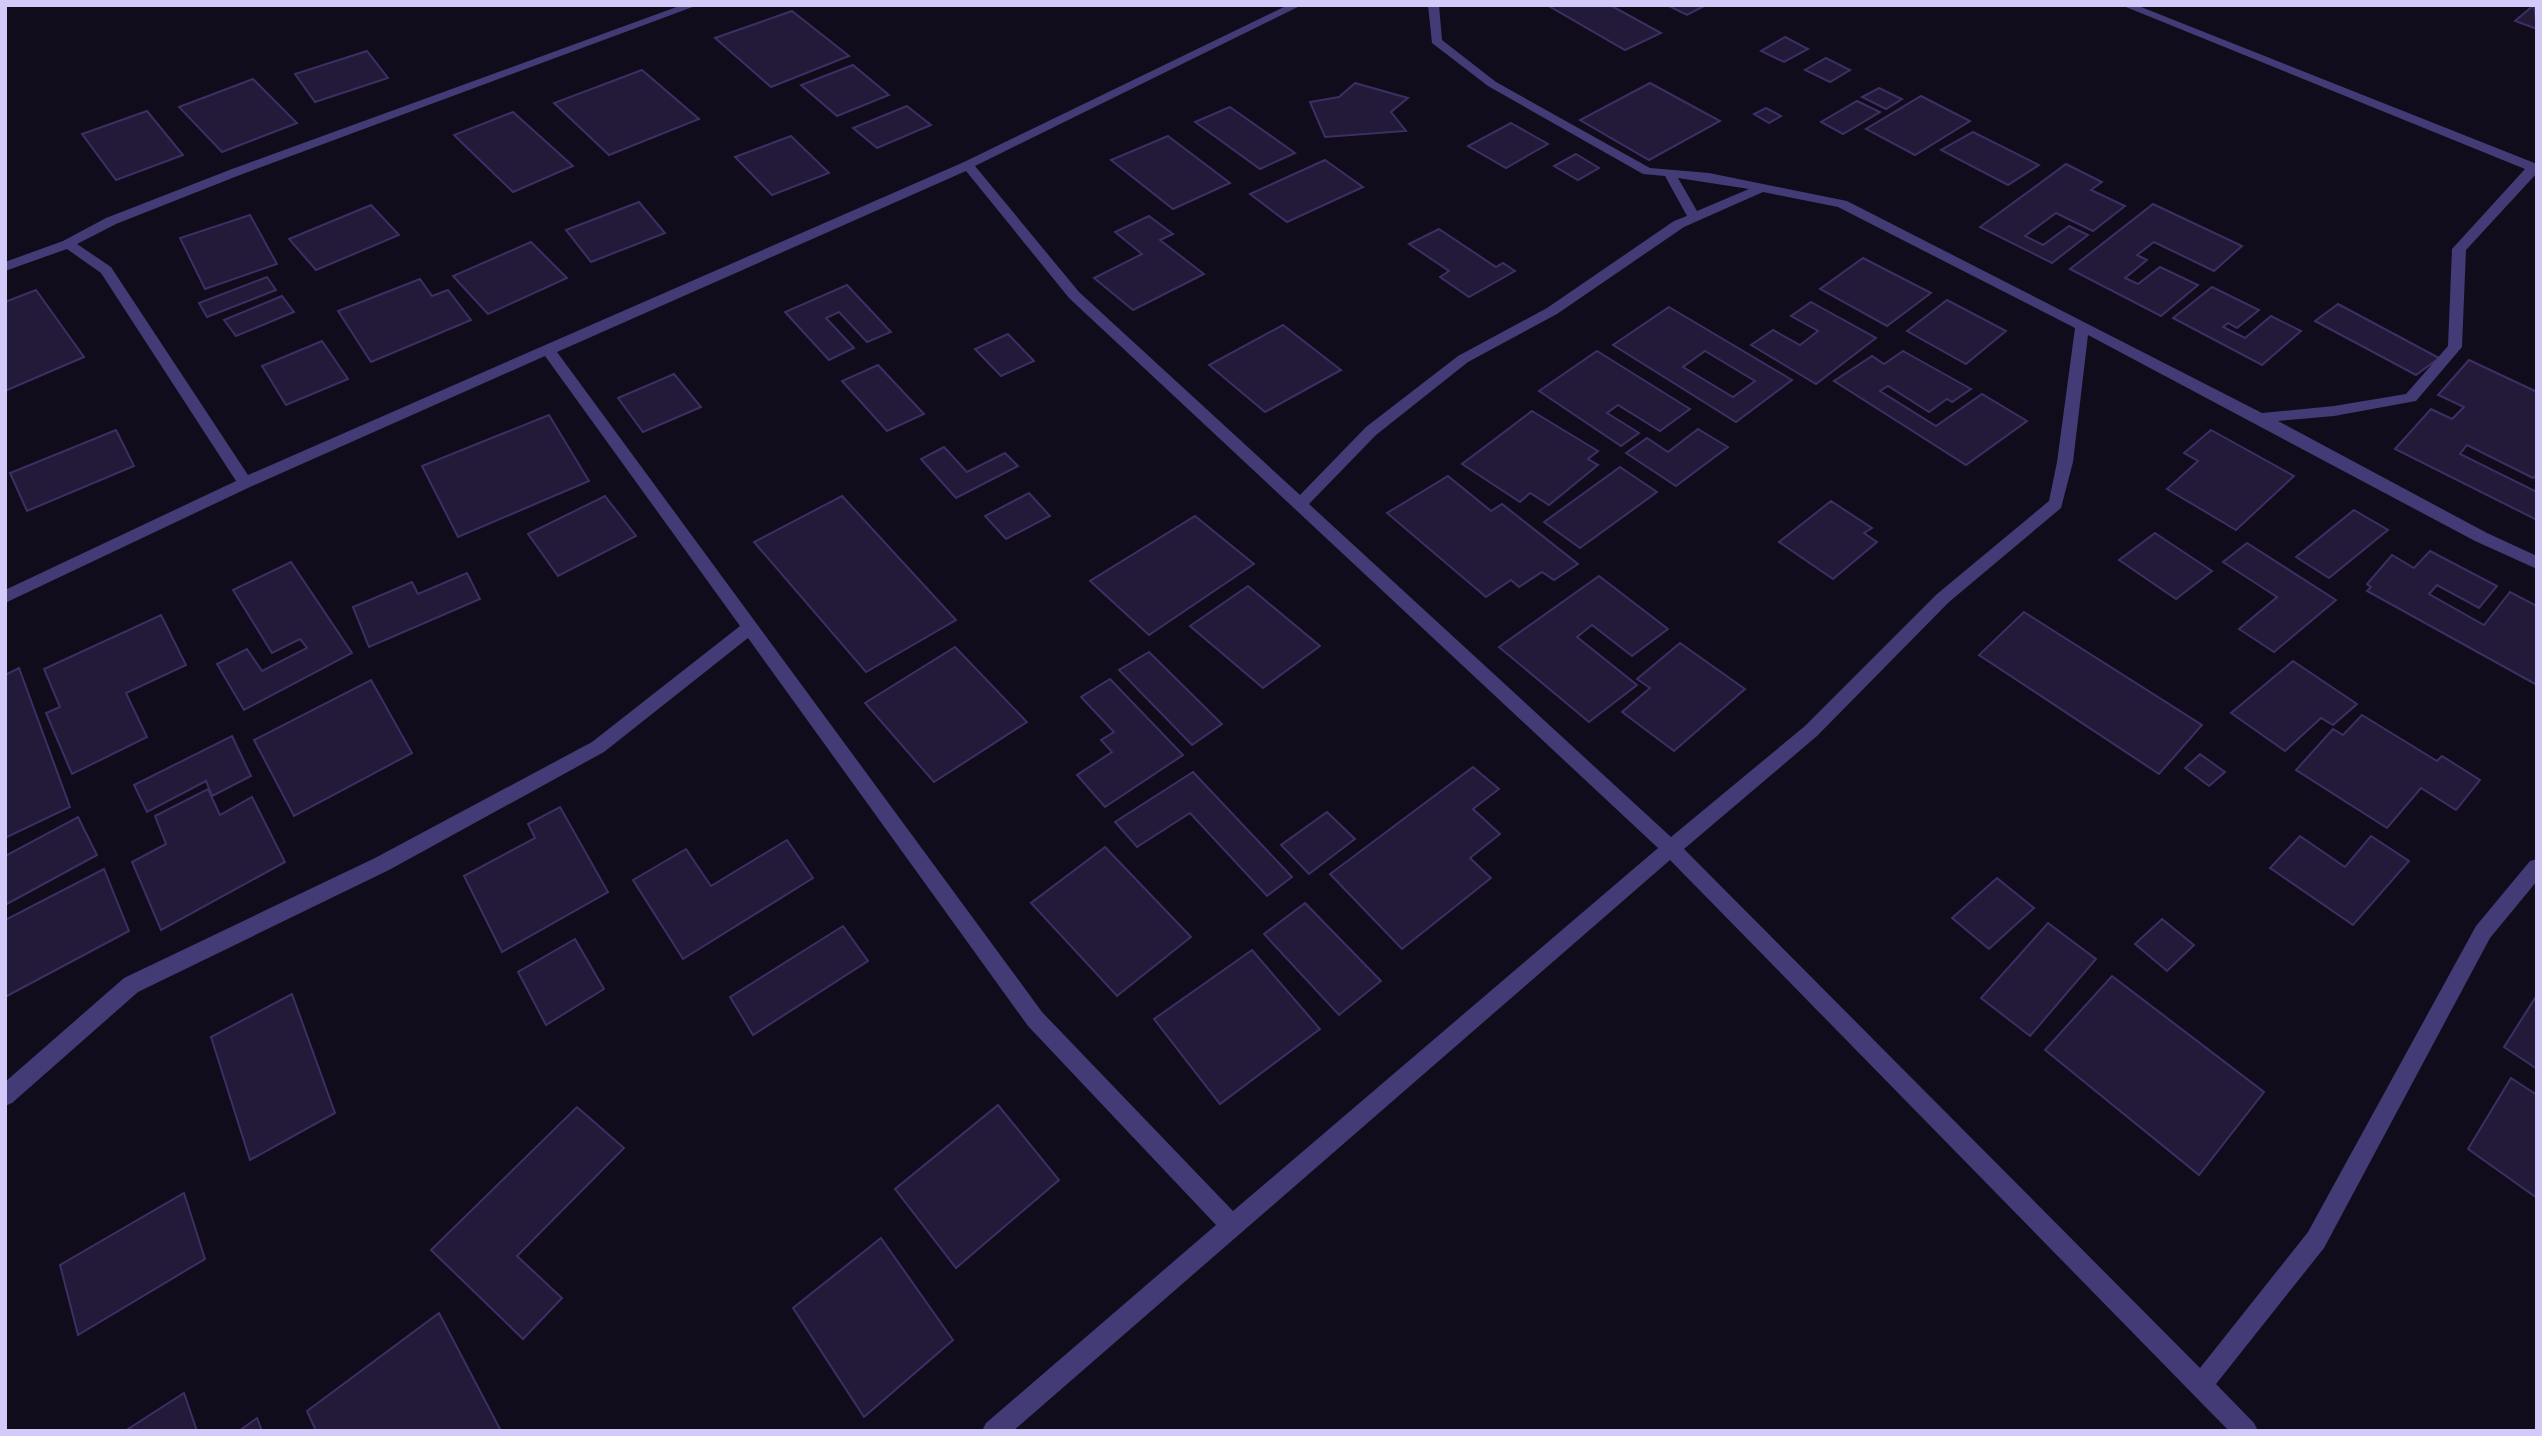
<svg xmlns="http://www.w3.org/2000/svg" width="2542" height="1436" viewBox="0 0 2542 1436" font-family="Jost,sans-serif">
<rect width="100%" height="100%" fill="#100c1b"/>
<g fill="#231a3a" stroke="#3e2e64" stroke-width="2" fill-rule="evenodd">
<path d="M1547 5H1610L1661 33 1625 50Z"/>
<path d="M1667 5H1706L1687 15Z"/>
<path d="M2534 5 2537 29 2515 21Z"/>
<path d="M792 11 849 56 771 87 715 38Z"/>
<path d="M1785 37 1808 49 1784 62 1761 51Z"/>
<path d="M367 51 388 78 315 102 295 74Z"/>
<path d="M1826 58 1850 70 1830 82 1805 70Z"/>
<path d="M853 65 889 95 837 116 801 85Z"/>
<path d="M642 70 699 119 609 155 554 103Z"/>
<path d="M253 79 297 123 222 152 179 107Z"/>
<path d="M1355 83 1408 98 1391 112 1406 131 1325 137 1310 102 1339 97Z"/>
<path d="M1650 83 1720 121 1649 160 1580 120Z"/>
<path d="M1879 88 1902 99 1886 109 1862 97Z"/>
<path d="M1921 96 1970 121 1915 155 1866 129Z"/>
<path d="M1857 101 1880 112 1843 134 1821 122Z"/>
<path d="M907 106 931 125 877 148 853 128Z"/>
<path d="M1230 107 1295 153 1260 169 1195 122Z"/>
<path d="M1766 108 1781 116 1769 123 1754 114Z"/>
<path d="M147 111 183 155 116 180 82 134Z"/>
<path d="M513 112 573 166 513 192 454 135Z"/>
<path d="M1511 123 1548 144 1506 168 1468 146Z"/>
<path d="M1973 132 2039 165 2008 185 1941 150Z"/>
<path d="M791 136 829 173 772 195 735 157Z"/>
<path d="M1168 136 1230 183 1173 209 1111 160Z"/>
<path d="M1576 154 1599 168 1578 180 1554 166Z"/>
<path d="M1325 160 1363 187 1287 222 1250 194Z"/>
<path d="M2066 164 2102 182 2091 190 2125 206 2093 231 2056 213 2025 236 2043 245 2069 226 2088 235 2052 263 1980 227Z"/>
<path d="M639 202 665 233 591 262 566 230Z"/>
<path d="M2153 204 2242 246 2214 271 2154 242 2137 255 2147 260 2125 278 2138 284 2160 267 2198 285 2161 316 2070 269Z"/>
<path d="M371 205 399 235 316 270 289 239Z"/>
<path d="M250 215 277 264 205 289 180 238Z"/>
<path d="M1149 216 1173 234 1160 240 1204 274 1133 310 1094 278 1142 254 1115 232Z"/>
<path d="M1439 229 1496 267 1503 263 1515 271 1469 297 1440 277 1449 271 1409 244Z"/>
<path d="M531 242 567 278 488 314 453 276Z"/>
<path d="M1863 258 1931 293 1887 326 1820 289Z"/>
<path d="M267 277 276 290 207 317 199 303Z"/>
<path d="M420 279 432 296 448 290 471 320 371 362 338 311Z"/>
<path d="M847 285 891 332 867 342 839 312 826 318 854 348 829 360 785 312Z"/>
<path d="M2212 287 2259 310 2237 328 2228 323 2223 327 2245 338 2271 316 2301 331 2262 365 2173 318Z"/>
<path d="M36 290 84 357 5 391V302Z"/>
<path d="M282 296 294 312 236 336 224 320Z"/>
<path d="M1947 300 2006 331 1966 364 1907 331Z"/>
<path d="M1811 302 1876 338 1816 384 1751 345 1773 330 1800 345 1818 331 1791 316Z"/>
<path d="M2338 304 2439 358 2416 375 2315 321Z"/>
<path d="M1669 307 1792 380 1736 422 1613 345ZM1705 351 1755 381 1733 397 1683 367Z"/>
<path d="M1283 325 1341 370 1265 412 1209 365Z"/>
<path d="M1008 334 1034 361 1001 376 975 349Z"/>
<path d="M322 341 348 379 286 405 262 366Z"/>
<path d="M1597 351 1690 409 1660 431 1618 405 1607 413 1639 433 1621 446 1539 391Z"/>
<path d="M1903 351 1971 389 1952 402 1947 399 1929 412 1888 386 1880 391 1936 426 1982 394 2027 421 1966 465 1834 381 1872 356 1884 364Z"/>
<path d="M2469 360 2537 392V474L2533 478 2467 445 2460 454 2537 492V520L2395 449 2431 409 2452 419 2464 407 2438 395Z"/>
<path d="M878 365 924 414 887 431 842 381Z"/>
<path d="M674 374 701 407 643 432 618 398Z"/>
<path d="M1532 411 1598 451 1588 459 1598 465 1549 505 1530 493 1520 502 1462 464Z"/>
<path d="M549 415 589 481 458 537 422 466Z"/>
<path d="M1698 429 1728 447 1676 486 1626 453 1647 438 1668 452Z"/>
<path d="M116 430 134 466 27 511 10 473Z"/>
<path d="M2211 430 2294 476 2236 530 2167 489 2198 461 2184 453Z"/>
<path d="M944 447 967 472 1005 453 1018 466 956 498 921 459Z"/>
<path d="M1620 467 1657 492 1580 548 1544 522Z"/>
<path d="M1448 476 1491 511 1502 504 1578 564 1554 580 1542 572 1519 587 1511 580 1486 597 1387 513Z"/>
<path d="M1029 493 1050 516 1006 539 985 516Z"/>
<path d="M605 496 636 536 558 576 528 534Z"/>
<path d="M842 496 956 620 866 672 754 542Z"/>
<path d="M1831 501 1872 528 1864 533 1877 542 1833 579 1779 542Z"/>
<path d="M2354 510 2388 530 2329 578 2296 557Z"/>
<path d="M1195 516 1254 564 1149 635 1090 581Z"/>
<path d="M2155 533 2212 571 2176 599 2119 560Z"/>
<path d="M2247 543 2336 600 2274 652 2239 629 2277 597 2223 562Z"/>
<path d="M2430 551 2497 586 2479 608 2437 585 2429 594 2484 625 2510 592 2537 606V685L2367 591 2371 587 2367 584 2392 555 2414 568Z"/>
<path d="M291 562 352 653 244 710 217 664 247 649 262 671 307 648 300 639 272 653 233 590Z"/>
<path d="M467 573 480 599 369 647 353 607 412 582 418 594Z"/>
<path d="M1599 576 1668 629 1632 656 1592 625 1577 637 1637 685 1589 722 1499 647Z"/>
<path d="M1248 586 1320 646 1263 688 1190 626Z"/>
<path d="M2024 612 2202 725 2159 774 1979 655Z"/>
<path d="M161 615 186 665 126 693 147 737 72 774 46 713 60 707 44 669Z"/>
<path d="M1680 643 1745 689 1674 751 1622 712 1650 688 1637 679Z"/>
<path d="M955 647 1027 722 934 782 865 703Z"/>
<path d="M1149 652 1222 724 1192 745 1119 670Z"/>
<path d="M2293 661 2357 704 2333 725 2321 718 2285 751 2231 713Z"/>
<path d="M19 668 70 807 5 838V675Z"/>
<path d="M1110 679 1183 755 1105 807 1077 775 1112 752 1101 740 1114 732 1081 697Z"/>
<path d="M371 680 412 753 294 816 254 740Z"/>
<path d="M2362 715 2437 761 2442 756 2480 780 2456 810 2421 788 2387 828 2296 770 2333 729 2343 735Z"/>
<path d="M232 736 251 776 212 796 206 781 147 812 134 785Z"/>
<path d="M2200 754 2225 772 2209 786 2185 768Z"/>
<path d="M1473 767 1499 789 1473 809 1500 834 1470 858 1491 878 1402 949 1330 874Z"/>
<path d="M1193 772 1292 877 1267 896 1190 813 1137 847 1115 822Z"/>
<path d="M208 789 220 815 252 797 285 862 161 930 132 862 166 844 155 816Z"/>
<path d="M560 807 608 892 502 952 464 876 535 838 528 824Z"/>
<path d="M1327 812 1355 839 1309 874 1281 845Z"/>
<path d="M78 817 97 855 5 905V856Z"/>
<path d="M2300 836 2345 867 2371 836 2409 861 2353 925 2270 868Z"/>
<path d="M787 840 813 878 683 959 633 880 686 849 711 886Z"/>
<path d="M1105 847 1191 937 1117 996 1031 903Z"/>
<path d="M104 869 129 931 5 997V920Z"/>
<path d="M1997 878 2034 908 1989 949 1952 918Z"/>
<path d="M1305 903 1381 981 1339 1015 1264 934Z"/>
<path d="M2162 919 2194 945 2167 971 2135 944Z"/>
<path d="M2048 923 2096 959 2030 1036 1981 998Z"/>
<path d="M843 926 868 961 753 1035 730 997Z"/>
<path d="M575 939 604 989 546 1025 518 972Z"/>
<path d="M1252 950 1320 1029 1220 1104 1154 1019Z"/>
<path d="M2112 976 2264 1092 2199 1175 2045 1050Z"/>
<path d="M292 994 335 1113 250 1160 211 1037Z"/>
<path d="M2537 995V1069L2504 1047Z"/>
<path d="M2511 1078 2537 1095V1198L2468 1149Z"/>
<path d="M998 1105 1059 1180 956 1268 895 1189Z"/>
<path d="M577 1107 624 1148 517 1256 562 1298 523 1339 431 1250Z"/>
<path d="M184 1193 205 1259 78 1335 60 1265Z"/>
<path d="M881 1238 953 1340 864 1417 793 1308Z"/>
<path d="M439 1313 501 1431H316L307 1411Z"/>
<path d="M184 1393 197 1431H125Z"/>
<path d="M257 1418 262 1431H239Z"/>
</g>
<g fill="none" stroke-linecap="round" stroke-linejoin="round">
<path fill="#433b76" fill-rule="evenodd" d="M682 5H698L240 175 116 224 77 244 111 267 248 475 964 162 1288 5H1302L975 166 1079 292 1300 495 1366 427 1458 356 1547 308 1674 221 1687 216 1665 176 1643 174 1488 86 1432 43 1428 5H1439L1442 40 1496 82 1650 168 1709 173 1847 201 2262 413 2334 406 2406 394 2448 346 2452 249 2525 169 2121 5H2136L2537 164V173L2466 250 2462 347 2416 401 2334 416 2278 421 2487 533 2537 556V569L2475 541 2088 335 2073 462 2061 508 1949 602 1817 736 1684 849 2200 1368 2308 1232 2476 926 2530 861 2537 859V881L2490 938 2324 1248 2216 1384 2254 1423 2258 1431H2229L1670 860 1013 1431H982L986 1423 1216 1225 1028 1026 748 638 604 752 389 870 138 992 12 1103 5 1106V1082L124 978 375 858 592 742 740 626 545 356 250 487 5 603V590L236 481 101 273 67 249 5 271V262L63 241 106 218 232 169ZM966 171 1069 298 1658 848 1233 1211 1042 1012 557 352ZM1678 178 1749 189 1697 211ZM1763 192 1838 207 2075 328 2057 462 2049 501 1937 594 1805 726 1671 837 1309 504 1376 435 1468 362 1557 314 1684 227Z"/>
</g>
<rect width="2542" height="1436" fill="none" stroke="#d4cafa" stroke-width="14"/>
</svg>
